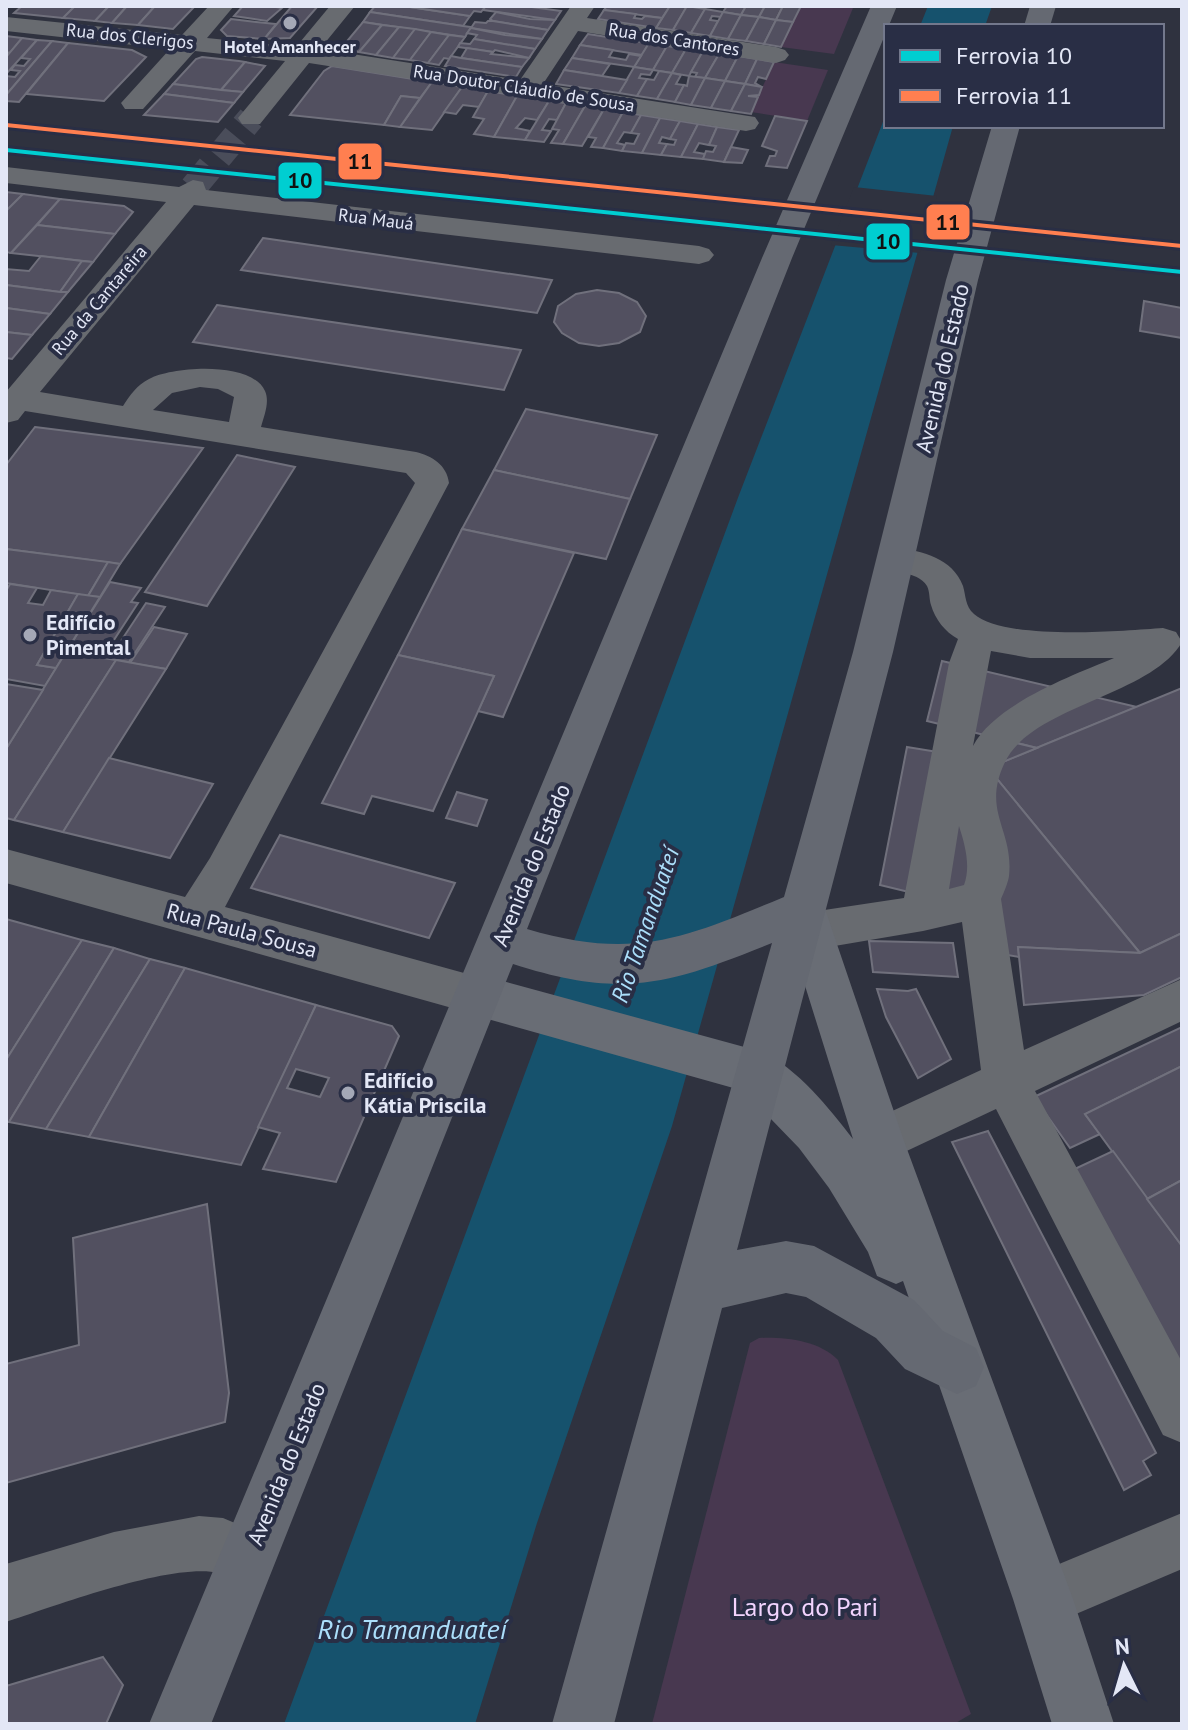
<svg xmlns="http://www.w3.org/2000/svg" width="1188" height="1730" viewBox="0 0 1188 1730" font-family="'PT Sans',sans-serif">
<rect width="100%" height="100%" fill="#2f323f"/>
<g fill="#483850">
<path d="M801 6 853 8 834 54 781 47Z"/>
<path d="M774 62 828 70 807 121 751 112Z"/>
<path d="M759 1338C785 1337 818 1340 838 1360L971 1714 954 1724H652L750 1343Z"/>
</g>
<g fill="#16526d">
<path d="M928 6H992L985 26H920Z"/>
<path d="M886 114V126H953L672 1126 537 1523 475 1724H284L739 495Z"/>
</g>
<path fill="#2f323f" d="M854 187 937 196 920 253 831 245Z"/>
<g fill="#525060" stroke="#70707c" stroke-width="2" fill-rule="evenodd">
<path d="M22 6H75L63 18 14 13Z"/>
<path d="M75 6H109L95 21 63 18Z"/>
<path d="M109 6H127L112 23 95 21Z"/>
<path d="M127 6H155L138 25 112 23Z"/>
<path d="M155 6H195L173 29 138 25Z"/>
<path d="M243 6H270L282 8 267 21 234 16Z"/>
<path d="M292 6H318L290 38 264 39Z"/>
<path d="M375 6H403L470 16 463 26 370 12Z"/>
<path d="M403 6H477L485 7 481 12 474 11 470 16Z"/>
<path d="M524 6 561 11 555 20 483 10 486 6Z"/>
<path d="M607 6H670L662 18 604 10Z"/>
<path d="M670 6H687L673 30 656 28Z"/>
<path d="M687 6 705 9 691 33 673 30Z"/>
<path d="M727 6H746L741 15 723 12Z"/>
<path d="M746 6H765L759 17 741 15Z"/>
<path d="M765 6H783L776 20 759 17Z"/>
<path d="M783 6H801L793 22 776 20Z"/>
<path d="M705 9 723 12 721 17 712 16 710 20 718 21 710 36 691 33Z"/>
<path d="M604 10 636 14 634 18 642 19 645 16 662 18 656 28 598 19Z"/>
<path d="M370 12 463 26 471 27 465 37 363 22Z"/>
<path d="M496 12 530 19 555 20 548 30 493 21 490 19Z"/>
<path d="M723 12 741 15 728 39 710 36Z"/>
<path d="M741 15 759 17 746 41 728 39Z"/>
<path d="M759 17 776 20 764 44 746 41Z"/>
<path d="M231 19 256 22 276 24 264 39 227 36 221 30Z"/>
<path d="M776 20 793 22 781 47 764 44Z"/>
<path d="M488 21H493L548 30 542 39 471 28 475 22 486 23Z"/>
<path d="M363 22 382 25 359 52 347 50 343 46Z"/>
<path d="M382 25 399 27 376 55 359 52Z"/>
<path d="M399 27 415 29 393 58 376 55Z"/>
<path d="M471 28 505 35 542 39 535 49 474 39 477 35 467 33Z"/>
<path d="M415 29 431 32 410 60 393 58Z"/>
<path d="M431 32 449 35 428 63 410 60Z"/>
<path d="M588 34 626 40 649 43 642 55 580 45Z"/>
<path d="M449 35 465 37 449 59 444 58 439 65 428 63Z"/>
<path d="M6 36 22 38 10 53 6 52Z"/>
<path d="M22 38 37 40 6 74V57Z"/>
<path d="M474 39 535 49 529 58 495 50 493 52 458 47 460 43 470 44Z"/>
<path d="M37 40 52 41 6 95V76L15 77 20 71 11 70 15 65 24 66 30 59 21 58Z"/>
<path d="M52 41 68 43 19 102 6 101V95Z"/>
<path d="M68 43 132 50 146 57 104 101 26 94Z"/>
<path d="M649 43 667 46 653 70 634 67Z"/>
<path d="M580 45 613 50 609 57 626 60 629 54 641 56 634 67 572 58Z"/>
<path d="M667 46 686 49 672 73 653 70Z"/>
<path d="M467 48 493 52 491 54 529 58 522 67 461 58Z"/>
<path d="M686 49 703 51 689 76 672 73Z"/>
<path d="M703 51 719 54 705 78 695 77 697 73 691 72Z"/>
<path d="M719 54 738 56 725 81 705 78Z"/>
<path d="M451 56 461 58 522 67 516 77 445 66Z"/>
<path d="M738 56 757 59 745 84 725 81Z"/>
<path d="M202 57 239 61 245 62 221 90 173 84 196 59Z"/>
<path d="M572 58 610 64 602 76 564 70Z"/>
<path d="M757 59 774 62 766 79 758 77 755 83 762 87 745 84Z"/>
<path d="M245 62 265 66 243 92 221 90Z"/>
<path d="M332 66 432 82 420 98 401 96 384 125 290 115 324 71Z"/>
<path d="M634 67 653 70 650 75 641 74 639 78 647 79 637 96 619 93Z"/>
<path d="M564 70 602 76 627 80 619 93 556 84Z"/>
<path d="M659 71 672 73 657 99 637 96 647 79 654 80Z"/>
<path d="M672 73 681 75 676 84 684 85 675 102 657 99Z"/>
<path d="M689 76 705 78 691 105 675 102 684 85 687 86Z"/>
<path d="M705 78 725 81 711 108 691 105Z"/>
<path d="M725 81 745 84 731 111 711 108Z"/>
<path d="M432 82 462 87 432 130 400 127Z"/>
<path d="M173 84 221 90 243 92 234 103 164 94Z"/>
<path d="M745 84 762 87 759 95 748 96 758 97 751 114 731 111Z"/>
<path d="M462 87 488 91 479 107 463 105 456 114 444 112Z"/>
<path d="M488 91 517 96 494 137 474 134 484 119 473 117Z"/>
<path d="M164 94 234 103 218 122 144 115Z"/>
<path d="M401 96 420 98 400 127 384 125Z"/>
<path d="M517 96 549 101 537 120 525 118 516 128 530 131 525 140 494 137Z"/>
<path d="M549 101 566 103 557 120 549 119 542 130 551 131 544 142 525 140Z"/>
<path d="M566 103 585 106 563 144 551 143 559 130 552 129Z"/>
<path d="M585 106 604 109 582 146 563 144Z"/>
<path d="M604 109 623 112 603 148 591 147 596 138 588 137Z"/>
<path d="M623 112 641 115 631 133 624 132 617 143 625 145 622 151 603 148Z"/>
<path d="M641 115 660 118 642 153 622 151 626 143 634 144 639 134 631 133Z"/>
<path d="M775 116 807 121 787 168 766 166 770 156H775L777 151 762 146Z"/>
<path d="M660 118 680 121 670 139 662 137 659 143 667 144 661 155 642 153Z"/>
<path d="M680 121 698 124 681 157 661 155 667 144 674 145 676 140 670 139Z"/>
<path d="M698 124 717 127 709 145 699 143 694 152 705 154 703 159 681 157Z"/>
<path d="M717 127 739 130 724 162 703 159 706 151 713 152 716 146 709 145Z"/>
<path d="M731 147 748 150 742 163 724 162Z"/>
<path d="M6 192 23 194 6 211Z"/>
<path d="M23 194 60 199 11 253 6 252V211Z"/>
<path d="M60 199 124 206 133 212 115 234 37 225Z"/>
<path d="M37 225 115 234 93 262 11 253Z"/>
<path d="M263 238 552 280 537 313 241 270Z"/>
<path d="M41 256 82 261 60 292 6 285V269L29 271Z"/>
<path d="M82 261 93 262 68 292H60Z"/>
<path d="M6 285 60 292H68L50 314 6 308Z"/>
<path d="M597 290 619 293 637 302 646 316 640 332 619 343 599 346 579 343 562 333 554 322 558 306 576 294Z"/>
<path d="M1144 301 1182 308V338L1140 331Z"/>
<path d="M217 305 521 350 504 390 193 342Z"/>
<path d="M6 308 50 314 32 335 6 332Z"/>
<path d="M6 332 32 335 12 359 6 358Z"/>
<path d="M526 409 657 435 630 499 494 470Z"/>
<path d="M35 427 203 448 120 564 6 549V465Z"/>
<path d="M237 455 295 467 207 606 145 592Z"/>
<path d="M494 470 630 499 606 559 462 529Z"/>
<path d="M462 529 574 553 503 717 478 711 494 676 398 655Z"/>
<path d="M6 549 108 562 88 596 6 583Z"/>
<path d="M108 562 120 564 100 597 88 596Z"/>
<path d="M110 582 141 588 131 602 138 603 112 643 119 644 146 603 165 607 129 662 66 652Z"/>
<path d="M10 584 37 588 28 603 43 605 51 590 78 594 37 665 56 668 45 686 6 679V591Z"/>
<path d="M78 594 100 597 56 668 37 665Z"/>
<path d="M154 627 187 634 166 669 130 663Z"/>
<path d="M66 652 116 660 14 820 6 818V749Z"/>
<path d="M398 655 494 676 433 811 372 796 364 814 322 803Z"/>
<path d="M116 660 166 669 63 832 14 820Z"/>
<path d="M942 661 1137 707 1037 748 927 721Z"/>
<path d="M6 684 43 690 6 749Z"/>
<path d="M1182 688V933L1140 953 988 768Z"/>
<path d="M988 736 1037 748 988 768 1140 953 1018 947 1019 957 977 950Z"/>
<path d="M907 747 987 760 979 909 880 885Z"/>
<path d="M109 758 213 784 170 858 63 832Z"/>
<path d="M457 792 487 800 477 826 446 818Z"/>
<path d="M280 835 455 883 429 938 251 888Z"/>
<path d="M6 919 82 940 6 1060Z"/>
<path d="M1182 933V977L1144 995 1024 1005 1018 947 1140 953Z"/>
<path d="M82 940 114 948 9 1122H6V1060Z"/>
<path d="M869 941 953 943 958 977 873 972Z"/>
<path d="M114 948 150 959 46 1129 9 1122Z"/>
<path d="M150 959 185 968 89 1137 46 1129Z"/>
<path d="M185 968 316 1005 241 1165 89 1137Z"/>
<path d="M877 989 908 991 916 989 951 1059 918 1078 886 1017Z"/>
<path d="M316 1005 392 1026 399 1036 336 1182 263 1169 280 1133 258 1127ZM296 1069 329 1078 320 1097 287 1088Z"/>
<path d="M1182 1027V1066L1085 1114 1100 1134 1070 1148 1034 1097Z"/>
<path d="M1182 1066V1180L1147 1199 1085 1114Z"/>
<path d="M988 1131 1156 1453 1143 1461 1151 1475 1124 1490 952 1142Z"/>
<path d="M1113 1151 1182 1246V1366L1062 1175Z"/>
<path d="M1182 1180V1246L1147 1199Z"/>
<path d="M207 1204 229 1393 225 1422 6 1483V1364L79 1345 73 1238Z"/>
<path d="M103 1657 123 1685 106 1724H6V1686Z"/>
</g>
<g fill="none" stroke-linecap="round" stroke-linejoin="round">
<path stroke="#4a4d5a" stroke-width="27" stroke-dasharray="27 13" stroke-linecap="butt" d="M193 188 251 118"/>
<g fill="#686b70" fill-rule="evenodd">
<path d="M209 6H234L207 38 296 47 330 6H355L320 49 520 80 571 6H595L587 18 776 47 785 50 789 55 785 60 776 63 578 31 543 84 755 117 759 123 755 129 746 131 309 63 260 124H242L238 118 285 61 195 51 143 109H125L121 103 170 49 6 31V17L182 35Z"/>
<path d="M6 167 179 187 193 180 203 182 206 190 699 246 709 249 714 255 709 261 699 264 194 205 40 392 123 406C130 395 137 385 149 379 173 366 252 361 265 391 270 402 264 416 261 427L416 452C432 456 447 465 449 483L225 907 493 981 499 995 493 1009 477 1015 6 883V849L185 897 210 858 415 483 406 473 25 411 18 420 6 423V392L166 202 6 183ZM200 387 218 389 234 397 229 422 153 410 172 393Z"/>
<path d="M897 546C923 553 952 557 963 586 966 596 965 606 974 614 1005 641 1121 631 1163 628L1176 632 1182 642C1151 696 1033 705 1005 762 981 812 1014 829 1009 876 1008 883 1004 892 1001 899L1024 1050 1182 979V1021L1035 1091 1182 1362V1443L1163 1435 996 1109 879 1164 862 1157 855 1141 862 1125 981 1070 962 922 923 931 811 950 796 944 789 931 796 918 811 912 904 898 949 663 958 639C945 632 935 619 931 605 929 599 930 592 927 586 917 569 889 576 879 559L884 550ZM991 651 1030 658H1114C1071 676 995 704 973 746ZM959 826C965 845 971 866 964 885L949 889Z"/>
<path d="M1182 1513V1569L1043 1628 1023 1619 1014 1599 1023 1579Z"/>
<path d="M199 1516 223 1518 268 1537 276 1557 268 1577 248 1585C239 1581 229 1575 219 1573 172 1562 55 1606 6 1622V1564L114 1532Z"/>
</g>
<path fill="#696d75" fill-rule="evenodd" d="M803 890 819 896 825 909 904 1141 1073 1599 1114 1724H1052L1013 1599 903 1281 896 1284 877 1276 868 1252 829 1188 799 1148 744 1091 477 1016 460 1010 454 995 460 980 477 974 759 1051C794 1064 830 1109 853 1139L781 909 787 896Z"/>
<g fill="#656972" fill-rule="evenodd">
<path d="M871 6H897L792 258 527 929C635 961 685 938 784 897L853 652 946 280 992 126H1020L978 280 893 652 737 1250 786 1241 814 1246 914 1300 943 1331 976 1348 984 1367 976 1386 957 1394 905 1369 876 1338 806 1297 786 1293 722 1308 614 1724H552L772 943C668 985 622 999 513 964L211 1724H149L762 258Z"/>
<path d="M1030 6H1056L1050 26H1024Z"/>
</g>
<defs>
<path id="rail-1" d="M6 148 1182 270V274L6 152Z"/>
<path id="rail-2" d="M6 123 1182 244V248L6 127Z"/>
</defs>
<use href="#rail-1" stroke="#292e45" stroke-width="6"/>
<use href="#rail-2" stroke="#292e45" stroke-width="6"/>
<use href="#rail-1" fill="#00ced1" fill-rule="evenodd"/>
<use href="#rail-2" fill="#ff7f50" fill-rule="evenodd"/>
</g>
<g fill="#a4a8b6" stroke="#292e45" stroke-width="3">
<circle cx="290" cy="23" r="8"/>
<circle cx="30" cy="635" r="8"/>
<circle cx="348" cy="1093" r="8"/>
</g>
<g text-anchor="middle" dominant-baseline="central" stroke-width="8" stroke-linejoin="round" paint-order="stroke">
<g font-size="18" fill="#e3e7f6" stroke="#292e45">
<text transform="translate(130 36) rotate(6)">Rua dos Clerigos</text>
<text transform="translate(674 39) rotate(9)">Rua dos Cantores</text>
<text transform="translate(524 88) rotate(9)">Rua Doutor Cláudio de Sousa</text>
<text transform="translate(376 219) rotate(7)">Rua Mauá</text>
<text transform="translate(99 300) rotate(-50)">Rua da Cantareira</text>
</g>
<g font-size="18" font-weight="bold" fill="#e3e7f6" stroke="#292e45">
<text x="290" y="46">Hotel Amanhecer</text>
</g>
<g font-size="22" fill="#e3e7f6" stroke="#292e45">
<text transform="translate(942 368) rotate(-77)">Avenida do Estado</text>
<text transform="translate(531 865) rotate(-68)">Avenida do Estado</text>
<text transform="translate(242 930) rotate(15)">Rua Paula Sousa</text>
<text transform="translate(286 1464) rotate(-68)">Avenida do Estado</text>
</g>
<g font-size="22" font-weight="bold" fill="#e3e7f6" stroke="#292e45" text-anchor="start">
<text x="46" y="622">Edifício<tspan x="46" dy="25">Pimental</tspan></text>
<text x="364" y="1080">Edifício<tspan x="364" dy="25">Kátia Priscila</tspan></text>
</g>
<g font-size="24" font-style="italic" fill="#abdefa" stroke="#292e45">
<text transform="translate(645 925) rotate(-71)">Rio Tamanduateí</text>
</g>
<g font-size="26" fill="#f2d4fe" stroke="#292e45">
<text x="805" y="1606">Largo do Pari</text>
</g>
<g font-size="28" font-style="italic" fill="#abdefa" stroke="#292e45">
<text x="412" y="1628">Rio Tamanduateí</text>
</g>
</g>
<g stroke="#292e45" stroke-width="3">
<rect x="337" y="142" width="46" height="39" rx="8" fill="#ff7f50"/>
<rect x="277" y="161" width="46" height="39" rx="8" fill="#00ced1"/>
<rect x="925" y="203" width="46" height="38" rx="8" fill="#ff7f50"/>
<rect x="865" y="222" width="46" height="39" rx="8" fill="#00ced1"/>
</g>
<g font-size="22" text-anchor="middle" font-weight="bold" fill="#111">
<text x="360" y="169">11</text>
<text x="300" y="188">10</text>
<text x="948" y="230">11</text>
<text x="888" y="249">10</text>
</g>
<rect width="1188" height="1730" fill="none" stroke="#e3e7f6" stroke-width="16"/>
<rect x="884" y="24" width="280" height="104" fill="#292e45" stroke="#73788c" stroke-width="2"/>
<rect x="900" y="50" width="40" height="12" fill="#00ced1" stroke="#73788c" stroke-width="2"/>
<text x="956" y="64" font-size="24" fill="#e3e7f6">Ferrovia 10</text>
<rect x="900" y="90" width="40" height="12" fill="#ff7f50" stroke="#73788c" stroke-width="2"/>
<text x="956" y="104" font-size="24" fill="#e3e7f6">Ferrovia 11</text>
<g transform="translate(1124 1666) rotate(355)" stroke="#292e45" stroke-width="6" paint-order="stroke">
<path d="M0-6L14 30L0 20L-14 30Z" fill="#e3e7f6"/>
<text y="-12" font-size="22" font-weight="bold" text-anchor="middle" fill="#e3e7f6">N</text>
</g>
</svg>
